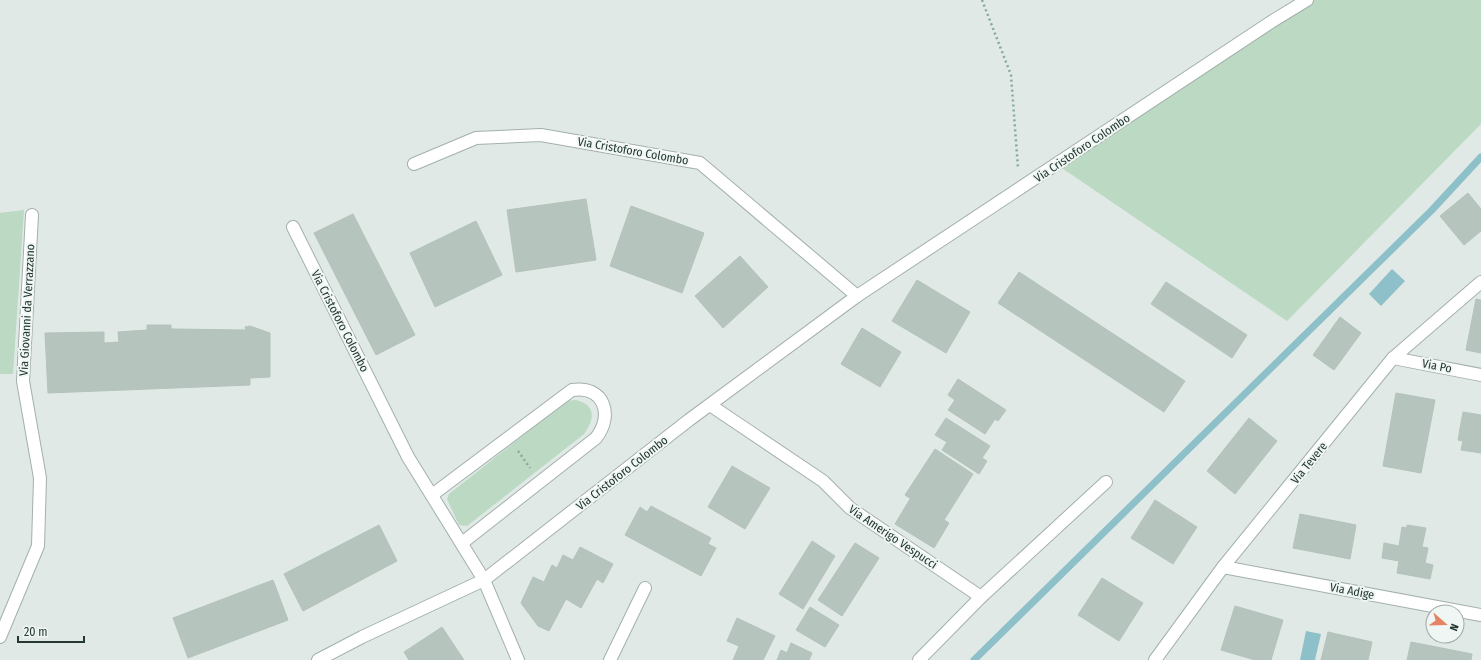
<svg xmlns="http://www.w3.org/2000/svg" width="1481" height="660" viewBox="0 0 1481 660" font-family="'Fira Sans Condensed',sans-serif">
<rect width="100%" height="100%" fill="#e0e9e5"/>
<g fill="#bbd9c3">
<path d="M1302 0H1481V124L1287 321 1053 162Z"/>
<path d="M24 210 13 374H0V213Z"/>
<path d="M576 400C596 405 595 419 584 434L467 526 459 525 447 499 449 494 564 403 568 401Z"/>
</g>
<g fill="#8dc0c9">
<path d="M1392 269 1405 281 1381 306 1369 294Z"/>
<path d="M1306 631 1321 634 1315 660H1300Z"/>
</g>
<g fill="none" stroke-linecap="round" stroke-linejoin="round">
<path stroke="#8dc0c9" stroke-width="7" d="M974 660 1432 210 1481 157"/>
</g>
<g fill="#b6c4be" stroke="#b3c2bc">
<path d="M1468 193 1481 209V231L1464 245 1440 216Z"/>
<path d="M586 199 596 260 516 272 507 210Z"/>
<path d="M631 206 704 233 682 293 610 266Z"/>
<path d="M353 214 415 335 376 355 314 233Z"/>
<path d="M476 221 502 275 435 307 410 253Z"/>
<path d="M740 256 768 287 723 328 695 296Z"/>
<path d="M1019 272 1185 381 1164 412 998 303Z"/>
<path d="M917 280 970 312 946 353 892 321Z"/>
<path d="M1166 282 1247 335 1232 358 1151 304Z"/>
<path d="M1476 299 1481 300V353L1466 350Z"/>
<path d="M1340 317 1361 333 1334 370 1313 355Z"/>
<path d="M147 325H171V329L246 330 245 327 250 326 270 333V377L250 378V385L48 393 45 333 104 332V343L119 342 118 332 147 330Z"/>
<path d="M862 328 901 352 880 387 841 364Z"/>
<path d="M958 379 1006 410 998 421 995 419 985 434 948 410 955 400 948 395Z"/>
<path d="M1396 393 1435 400 1421 473 1383 466Z"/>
<path d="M1463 412 1481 415V453L1461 450 1463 441 1458 440Z"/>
<path d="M946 418 990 446 982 458 987 461 979 474 942 450 947 442 935 435Z"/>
<path d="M1249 418 1277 441 1235 494 1207 471Z"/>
<path d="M935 449 973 474 944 520 905 495Z"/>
<path d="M732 466 770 488 745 529 708 507Z"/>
<path d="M910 499 949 523 934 548 895 524Z"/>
<path d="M1155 500 1197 527 1173 564 1131 538Z"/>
<path d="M651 506 711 538 708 544 716 548 701 576 625 535 640 507 647 512Z"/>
<path d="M1300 514 1356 525 1350 559 1293 548Z"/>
<path d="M379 525 397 561 303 611 284 574Z"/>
<path d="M1407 525 1426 528 1422 547 1428 548 1425 563 1433 565 1430 579 1397 573 1399 561 1382 558 1384 543 1399 546 1402 527 1407 528Z"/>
<path d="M812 541 835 556 803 609 779 594Z"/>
<path d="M855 543 879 558 842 616 818 600Z"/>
<path d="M580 547 613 564 603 583 597 579 581 608 566 599 549 631 538 626 521 603 533 577 544 582 552 565 557 568 563 555 573 560Z"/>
<path d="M1102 578 1143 603 1119 641 1078 615Z"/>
<path d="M273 580 288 620 188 658 173 618Z"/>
<path d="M1235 606 1283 620 1271 660H1255L1221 650Z"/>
<path d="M810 607 839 625 825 647 796 630Z"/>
<path d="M737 618 775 636 763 660H733L739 646 727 641Z"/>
<path d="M442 627 464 660H409L404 652Z"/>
<path d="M1328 632 1372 642 1368 660H1321Z"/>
<path d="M1411 642 1472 654 1471 660H1407Z"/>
<path d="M791 643 812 653 809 660H777L781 650 787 653Z"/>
</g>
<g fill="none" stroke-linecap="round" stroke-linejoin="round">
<defs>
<g id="minor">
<path d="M414 164 476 138 541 135 700 163 857 296"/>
<path d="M293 227 408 457 484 580 518 660"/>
<path d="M1393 358 1481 375"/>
<path d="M710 405 823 481 850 508 981 597"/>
<path d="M432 495 572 390C604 385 614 415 596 438L462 543"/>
<path d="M1223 567 1481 615"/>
<path d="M0 637 38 546 40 478 23 381 32 215"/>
<path d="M318 660 362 637 484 580 689 420 857 296 1271 22 1307 0"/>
<path d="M610 660 645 588"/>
<path d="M919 660 981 597 1106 482"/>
<path d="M1155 660 1223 567 1393 358 1481 282"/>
</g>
</defs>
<use href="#minor" stroke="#a4b0ac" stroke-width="14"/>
<g stroke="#84aa9e" stroke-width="2.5" stroke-dasharray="2 3" stroke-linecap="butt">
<path d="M982 0 1011 75 1018 168"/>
<path d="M518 451 530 468"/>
</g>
<use href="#minor" stroke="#fff" stroke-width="12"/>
</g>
<g text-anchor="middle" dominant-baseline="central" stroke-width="4" stroke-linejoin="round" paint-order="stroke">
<g font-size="12" fill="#233832" stroke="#f0f6f3">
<text transform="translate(1082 148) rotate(-34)">Via Cristoforo Colombo</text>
<text transform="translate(633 151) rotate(10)">Via Cristoforo Colombo</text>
<text transform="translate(27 310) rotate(-87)">Via Giovanni da Verrazzano</text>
<text transform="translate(340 321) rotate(63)">Via Cristoforo Colombo</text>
<text transform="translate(1437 366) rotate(11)">Via Po</text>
<text transform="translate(1309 463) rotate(-51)">Via Tevere</text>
<text transform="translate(622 473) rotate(-38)">Via Cristoforo Colombo</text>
<text transform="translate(893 537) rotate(34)">Via Amerigo Vespucci</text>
<text transform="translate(1352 591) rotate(11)">Via Adige</text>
</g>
</g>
<g transform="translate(1445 624) rotate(110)"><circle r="19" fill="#f0f6f3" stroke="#9eaaa6"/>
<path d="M0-3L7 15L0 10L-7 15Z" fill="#e48464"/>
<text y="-6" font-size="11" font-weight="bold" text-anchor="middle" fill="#233832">N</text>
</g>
<path d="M18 636v6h66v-6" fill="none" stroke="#233832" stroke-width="2"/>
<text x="24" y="636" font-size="12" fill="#233832" stroke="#f0f6f3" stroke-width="3" paint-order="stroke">20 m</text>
</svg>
